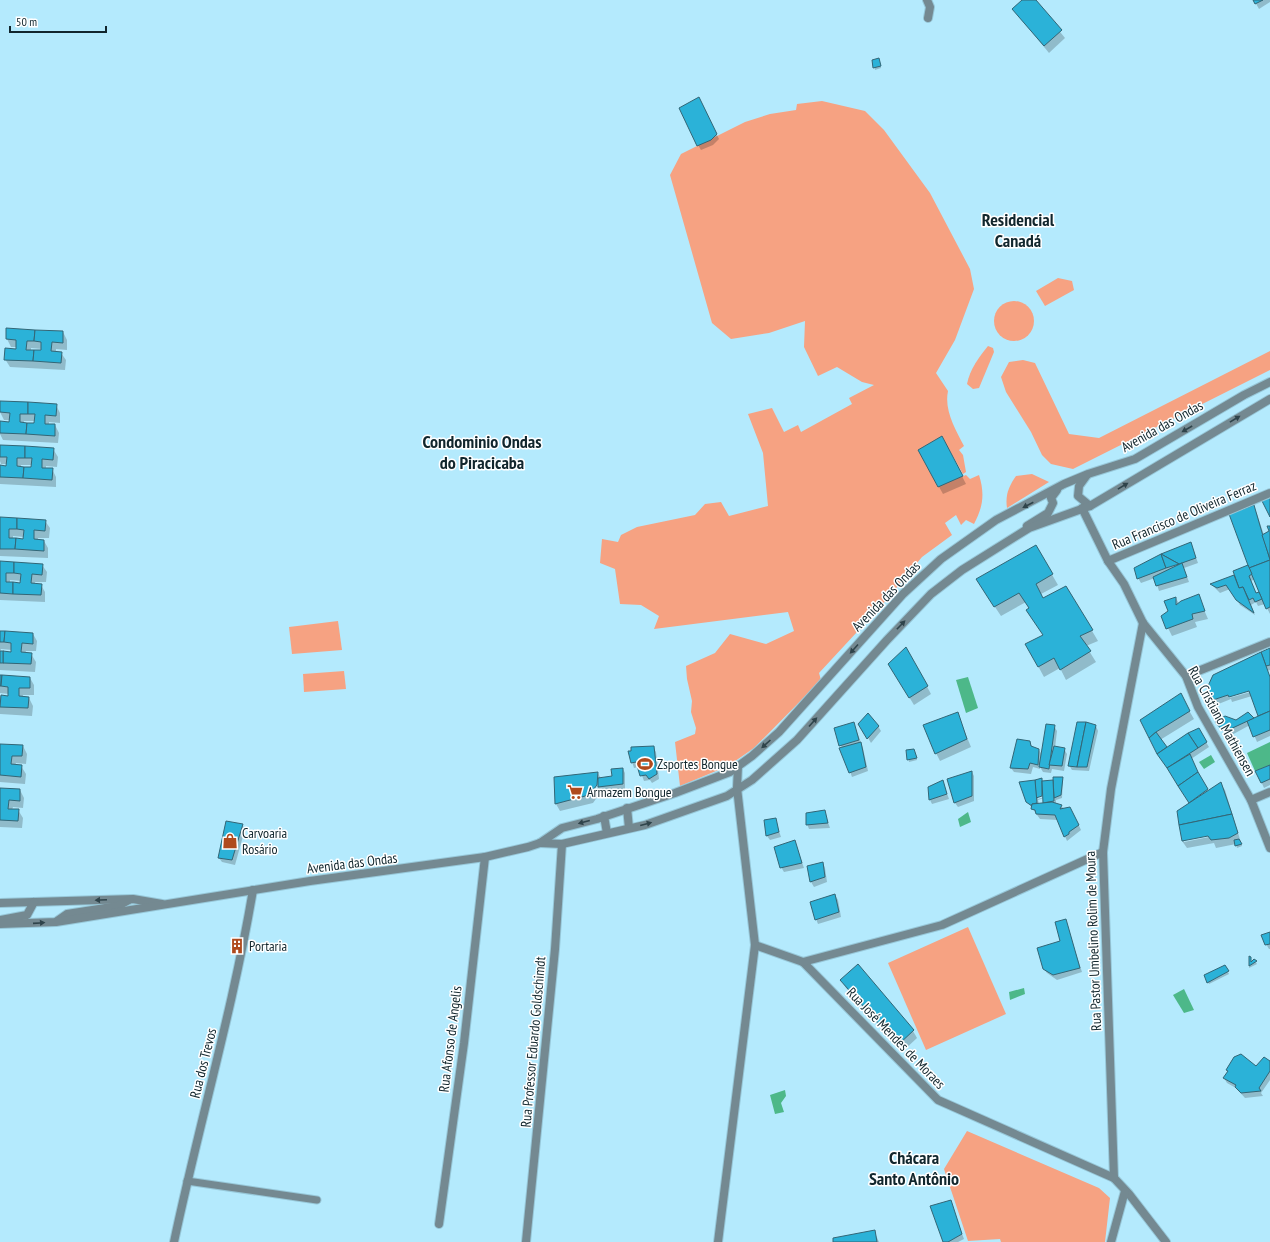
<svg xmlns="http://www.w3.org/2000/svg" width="1270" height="1242" viewBox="0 0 1270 1242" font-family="'PT Sans Narrow',sans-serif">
<rect width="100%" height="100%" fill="#b4eafd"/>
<g fill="#f6a282">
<path d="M822 101 865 111 884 130 930 193 970 269 974 289 955 340 936 373 948 391C944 410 955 429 964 446L959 450 963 455 966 472 963 474 942 437 918 450 938 486 966 475 970 479 979 475C985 494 983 507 974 524L966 520 961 525 956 515 945 523 952 535 922 557 882 605 819 673 821 680 754 748 728 766 680 786 675 742 695 734 696 728 691 712 692 701 687 679 686 666 715 653 730 634 766 644 794 631 788 612 654 629 659 616 641 605 620 604 615 569 600 563 602 539 618 542 621 535 637 527 695 515 705 504 721 502 729 516 768 506 763 453 748 414 772 408 784 432 798 425 801 432 852 404 849 398 874 385 862 382 837 367 818 376 804 347 805 321 769 333 731 339 712 323 670 175 681 154 745 122 770 114 796 110 797 104Z"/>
<path d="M1058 278 1072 281 1074 290 1045 306 1036 291Z"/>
<circle cx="1014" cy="321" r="20"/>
<path d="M988 346 993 348 994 352 979 388 973 389 967 384C970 369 979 357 988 346Z"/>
<path d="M1270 351V370L1073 469 1051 464 1042 455 1031 432 1006 392 1001 377 1009 362 1023 360 1035 363 1069 434 1099 438Z"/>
<path d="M1032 474 1049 482 1007 508C1005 495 1009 486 1016 476Z"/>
<path d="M338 621 342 650 292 654 289 627Z"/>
<path d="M344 671 346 689 304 692 303 674Z"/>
<path d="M968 927 1006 1014 926 1050 888 963Z"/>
<path d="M967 1131 1099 1188 1110 1198 1105 1242H1001L1000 1239 968 1241 944 1169Z"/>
</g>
<g fill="#4db889">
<path d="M968 677 978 708 966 713 956 680Z"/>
<path d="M1270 742V765L1255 771 1247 753Z"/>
<path d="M1211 755 1215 762 1204 769 1199 762Z"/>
<path d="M968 812 971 822 960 827 958 819Z"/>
<path d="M1024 988 1025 994 1010 1000 1009 992Z"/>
<path d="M1184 989 1194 1010 1184 1013 1173 995Z"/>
<path d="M785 1090 786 1096 781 1103 784 1112 775 1114 770 1095Z"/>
</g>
<g fill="#0003" fill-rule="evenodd">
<path d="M1023 0H1034L1065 38 1049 53 1013 9Z"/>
<path d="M1254 0H1270V2L1259 9Z"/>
<path d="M873 60 879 61 881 68 875 70Z"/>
<path d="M701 103 719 139 713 145 701 150 698 145Z"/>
<path d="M7 329 63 332 67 340V350L56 349V352L61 353 66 360 65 370 10 367 5 359 17 350V347H11L7 339ZM31 348 42 349V351H31Z"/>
<path d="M1 402 56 405 60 413V423L49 422V425H55L59 433 58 443 3 440 0 434V422L10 423V420H4L0 412ZM24 421H35V424L24 423Z"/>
<path d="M946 445 966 484 943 494 919 451Z"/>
<path d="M0 446 53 449 58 457 57 467 46 466V469H52L56 477V487L0 484V466L7 467V464H1L0 461ZM21 465H32V468H21Z"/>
<path d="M1253 506 1257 514 1264 535 1270 532V614L1265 604 1258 606 1256 602 1251 605 1255 615 1240 605 1230 589 1220 593 1212 585 1236 575 1248 566 1252 574ZM1255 579 1262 598 1256 594 1251 581Z"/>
<path d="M0 518 45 521 50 528 49 538H38V540L44 541 48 548V558L0 556ZM13 536 24 537V540L13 539Z"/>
<path d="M1191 543 1198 563 1184 568 1189 582 1159 591 1155 578 1141 583 1138 578Z"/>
<path d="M1036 547 1058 585 1041 594 1043 599 1066 587 1098 641 1086 646 1096 662 1066 680 1060 668 1044 677 1026 644 1044 635 1027 610 1030 609 1026 602 1001 616 983 589Z"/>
<path d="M0 562 42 565 47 572 46 582H35V584L41 585 45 592V602L0 600ZM10 580 22 581 21 584 10 583Z"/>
<path d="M1198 596 1208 619 1195 622 1197 627 1172 636 1162 616 1169 611 1176 598 1179 604Z"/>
<path d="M0 632 33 634 37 641 36 651H26L25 654H31L36 662 35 672 0 670ZM1 649 12 650V653L0 652Z"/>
<path d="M906 648 931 694 914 705 889 664Z"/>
<path d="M1270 650V670L1267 671 1270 676V736L1257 742 1250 725 1228 737 1216 723 1259 717 1252 696 1232 702 1231 699 1216 705 1214 702 1211 697 1213 676ZM1254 689V691L1229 698V696Z"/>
<path d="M0 676 30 678 34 685V695H23V698H29L33 706 32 716 0 714V696L9 697V694L0 693Z"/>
<path d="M1180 695 1194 719 1160 740 1167 749 1198 729 1209 747 1191 759 1208 791 1220 783 1225 790 1242 846 1237 848 1236 844 1216 848 1214 843 1187 848 1182 841 1190 803 1150 738ZM1213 834 1214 836 1184 842V840Z"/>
<path d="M957 713 971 747 940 761 936 753Z"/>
<path d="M854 724 863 748 868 771 852 777 835 728Z"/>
<path d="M860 724 878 726 881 731 871 743Z"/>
<path d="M1054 726 1057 731 1055 748 1064 749 1067 754 1064 771 1052 769 1051 773 1043 772 1040 767V769L1033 767 1031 774 1014 772 1011 768 1030 742 1032 747 1039 750 1042 755Z"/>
<path d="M1096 726 1098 731 1089 771 1072 770 1069 765Z"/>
<path d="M0 745 23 746 27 754 26 764 16 763 15 766H21L26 774 25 784 0 782Z"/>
<path d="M653 747 656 752 659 779 652 783 650 780 644 781 639 767 634 768 629 752Z"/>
<path d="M907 751 915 752 917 760 909 762Z"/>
<path d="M1270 766V785L1264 788 1257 772Z"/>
<path d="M623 769 625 773V789L601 792 593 803 560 811 556 804 555 777 598 773 601 779 613 777ZM597 780H599L597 790H595Z"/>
<path d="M972 772 974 776V801L958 807 955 803Z"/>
<path d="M1063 778 1062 798 1056 800V804L1073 813 1081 830 1067 841 1058 820 1040 819 1027 801 1042 779 1043 782 1054 781ZM1047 794 1048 796 1038 799V796ZM1044 798V804H1039L1038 800Z"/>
<path d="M943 782 949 799 932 804 930 800Z"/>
<path d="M0 789 20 790 24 798 23 808 13 807 12 810H18L23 818 22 828 0 827Z"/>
<path d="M824 811 830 828 809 829 807 824Z"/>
<path d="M775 819 781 837 770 840 767 836 765 821Z"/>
<path d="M242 825 245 829 235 865 222 862 219 858Z"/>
<path d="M795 842 804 868 784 872 781 867Z"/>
<path d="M823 863 825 868 827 882 814 887 811 882 809 867Z"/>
<path d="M835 895 838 900 841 917 818 924 816 919Z"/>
<path d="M1065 920 1082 972 1057 980 1047 973 1043 968 1061 942Z"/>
<path d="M1270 933V949H1269L1266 944Z"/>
<path d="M1250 958 1252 963 1254 960 1257 964 1249 968Z"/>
<path d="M1225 967 1229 974 1209 984 1208 982Z"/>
<path d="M841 980 913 1031 917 1038 902 1052 846 988Z"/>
<path d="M1270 1062V1080L1261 1093 1263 1096 1245 1098 1236 1088 1227 1083 1224 1078 1228 1072 1227 1070 1256 1067Z"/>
<path d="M950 1201 964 1239 958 1242H945Z"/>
<path d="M874 1231 879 1242H834Z"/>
</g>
<g fill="#2bb2d8" stroke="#336676">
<path d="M1022 0H1036L1062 30 1044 46 1012 9Z"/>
<path d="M1253 0H1263L1255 4Z"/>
<path d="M879 58 881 66 873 68 872 60Z"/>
<path d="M699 97 717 134 711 140 697 146 679 108Z"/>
<path d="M6 328 35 330 34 341H27L26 350H34L33 361 4 360 5 348 16 349V340L6 339Z"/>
<path d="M35 330 63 331V343L52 342 51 351 62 352 61 363 33 361 34 350H41V342L34 341Z"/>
<path d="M0 401 28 402V414H20V422L27 423 26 434 0 433V421L9 422 10 413 0 412Z"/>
<path d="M28 402 57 404 56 416 45 415V424H55V436L26 434 27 423H34L35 414H28Z"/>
<path d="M942 436 963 476 938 487 918 450Z"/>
<path d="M0 445 25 446V458H17V466L24 467 23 478 0 477V465L6 466 7 457H0Z"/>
<path d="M25 446 54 448 53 460 42 459V468H53L52 480 23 478 24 467H31L32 458H25Z"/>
<path d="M1270 495V517L1261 499Z"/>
<path d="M1254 505 1270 560 1249 568 1229 514Z"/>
<path d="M0 517 17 518V529H9V538H16L15 549H0Z"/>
<path d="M17 518 46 520 45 531 34 530V539L44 540V551L15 549 16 538 23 539 24 530 17 529Z"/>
<path d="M1267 526H1270V559L1262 535 1269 531Z"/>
<path d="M1191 542 1196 558 1179 564 1161 554Z"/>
<path d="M1036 545 1053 574 1036 584 1043 598 1066 586 1093 630 1080 636 1091 651 1060 670 1054 658 1038 667 1025 644 1043 635 1026 610 1029 608 1019 593 994 607 976 579Z"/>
<path d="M1161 554 1166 568 1137 579 1134 568Z"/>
<path d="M1161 554 1179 564 1166 568Z"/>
<path d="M1270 560V607L1266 609 1249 568Z"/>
<path d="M0 561 14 562V573H6V582H13V594L0 593Z"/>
<path d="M14 562 43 564 42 575 32 574 31 583 42 584 41 595 13 594V582L20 583 21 574 14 573Z"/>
<path d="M1182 563 1187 577 1156 586 1153 577Z"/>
<path d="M1248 565 1252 574 1249 576 1256 593 1259 592 1262 599 1255 602 1253 598 1249 600 1243 587 1239 588 1233 571Z"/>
<path d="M1234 575 1239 588 1243 587 1254 613 1236 600 1226 585 1217 588 1210 584Z"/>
<path d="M1199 594 1205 611 1192 614 1193 619 1166 629 1161 616 1168 611 1164 601 1176 597V605L1181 601Z"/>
<path d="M0 631H5L4 642H0Z"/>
<path d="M5 631 33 633V644L22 643 21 652 32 653 31 664 3 663V651L11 652V643L4 642Z"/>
<path d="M906 647 928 686 909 698 888 664Z"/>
<path d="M1270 648V665L1266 666 1261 652Z"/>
<rect x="0" y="651" width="3" height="12"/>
<path d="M1261 652 1270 677V711L1258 716 1249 691 1229 697 1228 695 1213 700 1210 697 1208 686 1213 675Z"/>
<path d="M0 675H2L1 686H0Z"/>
<path d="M2 675 30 677V688H19V696L29 697 28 708 0 707 1 695 8 696V687L1 686Z"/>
<path d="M1181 693 1190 711 1156 732 1149 738 1140 720Z"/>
<path d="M1270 711V730L1253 737 1247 721Z"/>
<path d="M958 712 967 739 935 754 923 725Z"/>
<path d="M1248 712 1254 718 1224 732 1215 722 1225 716 1236 720Z"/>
<path d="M868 713 879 726 867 739 858 724Z"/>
<path d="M854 722 859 740 839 746 834 728Z"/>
<path d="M1077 722H1086L1077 767 1068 766Z"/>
<path d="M1086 722 1096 725 1087 767H1077Z"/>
<path d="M1046 724 1055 725 1049 769 1039 767Z"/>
<path d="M1199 728 1207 742 1198 748 1188 733Z"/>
<path d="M1156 732 1167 747 1157 754 1149 738Z"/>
<path d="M1188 733 1198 748 1167 768 1157 754Z"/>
<path d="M1017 739 1030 741 1031 746 1039 749 1038 765 1030 763 1028 769 1010 768Z"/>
<path d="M861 742 866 767 849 773 839 748Z"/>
<path d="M0 744 23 745 22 756H12L11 764 22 765 21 777 0 775Z"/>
<path d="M654 746 657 774 649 779 646 775 640 776 636 762 631 763 628 751H631V747Z"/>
<path d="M1054 746 1065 748 1062 766 1049 765Z"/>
<path d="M914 749 917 758 907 760 906 750Z"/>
<path d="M1190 754 1198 772 1178 786 1167 768Z"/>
<path d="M1270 765V779L1261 783 1255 771Z"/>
<path d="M623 768V784L598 787V778L612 776 611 769Z"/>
<path d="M972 771V796L954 803 947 779Z"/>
<path d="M598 772 597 785 589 795 555 804 554 777Z"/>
<path d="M1198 772 1208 789 1189 803 1178 786Z"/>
<path d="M1053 777H1063L1061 795 1054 798Z"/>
<path d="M1042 778V796L1036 798 1035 780Z"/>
<path d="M943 780 947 794 929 800 928 787Z"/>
<path d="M1035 780 1037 803 1032 804V806L1026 802 1019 782Z"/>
<path d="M1053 780 1054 801 1043 803 1042 781Z"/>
<path d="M1221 782 1232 814 1179 825 1177 811Z"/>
<path d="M0 788 20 789V801L9 800 8 809H19L18 821 0 820Z"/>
<path d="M1052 802 1062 805 1060 809 1070 807 1079 825 1069 832V834L1064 837 1055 815 1036 814 1035 810 1031 809 1032 804Z"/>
<path d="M825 810 828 823 806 825V813Z"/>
<path d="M1232 814 1238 833 1229 838 1211 840 1208 836 1182 841 1179 825Z"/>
<path d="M776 818 779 832 766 836 764 820Z"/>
<path d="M226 821 243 824 232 860 218 858Z"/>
<path d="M1239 839 1242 844 1235 846 1234 840Z"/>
<path d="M795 840 802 863 780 868 774 847Z"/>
<path d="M823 862 825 877 810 882 807 866Z"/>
<path d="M835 894 839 912 815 920 810 902Z"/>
<path d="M1066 919 1080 968 1053 975 1043 969 1037 948 1060 941 1055 922Z"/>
<path d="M1270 932V944L1265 945 1261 935Z"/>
<path d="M234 943 241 945 240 951 231 948Z"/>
<path d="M1249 956 1251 957V962L1254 959 1257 961 1249 966Z"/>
<path d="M858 964 914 1030 898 1045 840 980Z"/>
<path d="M1225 965 1229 971 1207 983 1204 975Z"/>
<path d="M1241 1054 1256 1066 1264 1057 1270 1061V1071L1259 1088 1261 1091 1241 1093 1235 1087 1236 1085 1223 1078 1228 1071 1226 1070 1234 1057Z"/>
<path d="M951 1200 962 1234 948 1242H943L930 1206Z"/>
<path d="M875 1230 877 1242H833V1238Z"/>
</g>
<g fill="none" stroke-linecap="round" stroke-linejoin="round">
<defs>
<path id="lane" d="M187 1181 317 1200"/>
<g id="street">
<path d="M927 0 930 7 928 18"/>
<path d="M1087 475 1079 486 1078 496 1090 506"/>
<path d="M1082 508 1108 561 1124 584 1143 623 1186 676 1198 707 1251 800 1270 848"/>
<path d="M1027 526 1048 513 1053 503 1051 498 1057 490"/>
<path d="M1108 561 1270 493"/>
<path d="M1143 623 1111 789 1103 852 1114 1178 1129 1194 1166 1242"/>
<path d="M1186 676 1270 642"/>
<path d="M1251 800 1270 792"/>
<path d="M627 808 629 828"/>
<path d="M604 816 607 833"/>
<path d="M540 843 562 844 645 825 727 796 752 780 797 740 887 640 931 594 962 570 1029 528 1090 506 1270 399"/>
<path d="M0 903 133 899 162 904"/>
<path d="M0 920 27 915 34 902"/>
<path d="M57 921 67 914 118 906 129 900"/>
<path d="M0 924 56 922 310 881 485 857 528 847 540 843 562 828 597 819 675 793 730 772 752 756 779 732 903 594 941 559 996 520 1064 484 1088 474 1135 459 1244 395 1270 382"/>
<path d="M755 945 803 962 938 1100 1114 1178"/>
<path d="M803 962 942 925 1103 852"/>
<path d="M439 1224 464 1043 485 857"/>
<path d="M174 1242C199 1124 233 1009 253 890"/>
<path d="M526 1242 555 949 562 844"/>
<path d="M718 1242 755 945 737 788 738 766"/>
<path d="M1111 1242 1125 1191"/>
</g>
</defs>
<use href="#lane" stroke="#97c7d8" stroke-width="9"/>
<use href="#street" stroke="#97c7d8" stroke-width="10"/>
<use href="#lane" stroke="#748991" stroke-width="7"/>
<use href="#street" stroke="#748991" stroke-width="8"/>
</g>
<defs><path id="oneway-solid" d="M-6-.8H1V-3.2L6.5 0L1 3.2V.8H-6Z"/></defs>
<g fill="#2f444b">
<use href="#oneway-solid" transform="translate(1235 419) rotate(-31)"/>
<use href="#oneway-solid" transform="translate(1187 429) rotate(150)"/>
<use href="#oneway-solid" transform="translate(1123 486) rotate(-31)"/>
<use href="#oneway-solid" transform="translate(1028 505) rotate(153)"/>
<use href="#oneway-solid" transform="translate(901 625) rotate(-46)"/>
<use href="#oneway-solid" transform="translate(854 649) rotate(132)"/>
<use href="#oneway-solid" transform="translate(813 722) rotate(-48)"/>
<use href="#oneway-solid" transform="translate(766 744) rotate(138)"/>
<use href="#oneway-solid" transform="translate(584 822) rotate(165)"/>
<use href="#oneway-solid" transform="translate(646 824) rotate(-15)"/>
<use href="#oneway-solid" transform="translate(101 900) rotate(178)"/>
<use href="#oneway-solid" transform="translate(39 923) rotate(-4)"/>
</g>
<defs>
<symbol id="stadium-bare" viewBox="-9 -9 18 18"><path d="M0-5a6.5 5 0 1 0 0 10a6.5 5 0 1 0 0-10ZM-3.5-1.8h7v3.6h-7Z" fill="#af4a1d" stroke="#fff" stroke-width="2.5" paint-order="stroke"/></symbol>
<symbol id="supermarket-bare" viewBox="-9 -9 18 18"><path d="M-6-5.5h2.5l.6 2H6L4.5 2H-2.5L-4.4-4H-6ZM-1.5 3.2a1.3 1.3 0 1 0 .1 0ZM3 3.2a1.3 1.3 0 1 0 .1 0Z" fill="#af4a1d" stroke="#fff" stroke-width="2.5" paint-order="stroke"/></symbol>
<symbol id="shop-bare" viewBox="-9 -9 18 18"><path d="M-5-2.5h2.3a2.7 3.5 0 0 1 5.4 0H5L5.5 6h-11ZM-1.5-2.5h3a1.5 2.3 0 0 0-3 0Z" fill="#af4a1d" stroke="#fff" stroke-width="2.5" paint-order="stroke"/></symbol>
<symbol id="building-bare" viewBox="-9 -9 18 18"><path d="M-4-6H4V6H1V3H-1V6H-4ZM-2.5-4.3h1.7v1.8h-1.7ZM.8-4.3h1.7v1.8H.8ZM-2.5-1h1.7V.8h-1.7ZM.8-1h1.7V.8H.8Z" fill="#af4a1d" stroke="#fff" stroke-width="2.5" paint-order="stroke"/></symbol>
</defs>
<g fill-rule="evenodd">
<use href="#stadium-bare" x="634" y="753" width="22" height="22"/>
<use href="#supermarket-bare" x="564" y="781" width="22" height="22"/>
<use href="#shop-bare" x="219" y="830" width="22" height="22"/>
<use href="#building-bare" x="226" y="935" width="22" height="22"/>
</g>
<g text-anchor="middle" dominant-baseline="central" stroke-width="3" stroke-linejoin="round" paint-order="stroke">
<g font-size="14" fill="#11262d" stroke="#fff">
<text transform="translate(1162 426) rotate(-29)">Avenida das Ondas</text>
<text transform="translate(1184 515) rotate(-23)">Rua Francisco de Oliveira Ferraz</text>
<text transform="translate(886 596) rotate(-46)">Avenida das Ondas</text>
<text transform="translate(1222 721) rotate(61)">Rua Cristiano Mathiensen</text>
<text transform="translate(352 863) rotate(-7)">Avenida das Ondas</text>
<text transform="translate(1093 941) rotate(-92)">Rua Pastor Umbelino Rolim de Moura</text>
<text transform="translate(896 1038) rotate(46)">Rua José Mendes de Moraes</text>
<text transform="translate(450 1039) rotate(-83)">Rua Afonso de Angelis</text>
<text transform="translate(533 1042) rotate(-85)">Rua Professor Eduardo Goldschimdt</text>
<text transform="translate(203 1063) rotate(-76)">Rua dos Trevos</text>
</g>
<g font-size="14" fill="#11262d" stroke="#fff" text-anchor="start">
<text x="657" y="764">Zsportes Bongue</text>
<text x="587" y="792">Armazem Bongue</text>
<text x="242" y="833">Carvoaria<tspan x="242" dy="16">Rosário</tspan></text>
<text x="249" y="946">Portaria</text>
</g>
<g font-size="18" font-weight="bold" fill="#11262d" stroke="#fff">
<text x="1018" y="219">Residencial<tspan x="1018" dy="21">Canadá</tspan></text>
<text x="482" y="441">Condominio Ondas<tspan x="482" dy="21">do Piracicaba</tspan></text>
<text x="914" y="1157">Chácara<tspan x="914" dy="21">Santo Antônio</tspan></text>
</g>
</g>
<path d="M10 26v6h96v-6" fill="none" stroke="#11262d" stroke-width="2"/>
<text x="16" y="26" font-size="12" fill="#11262d" stroke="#ffffff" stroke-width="3" paint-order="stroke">50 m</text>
</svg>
